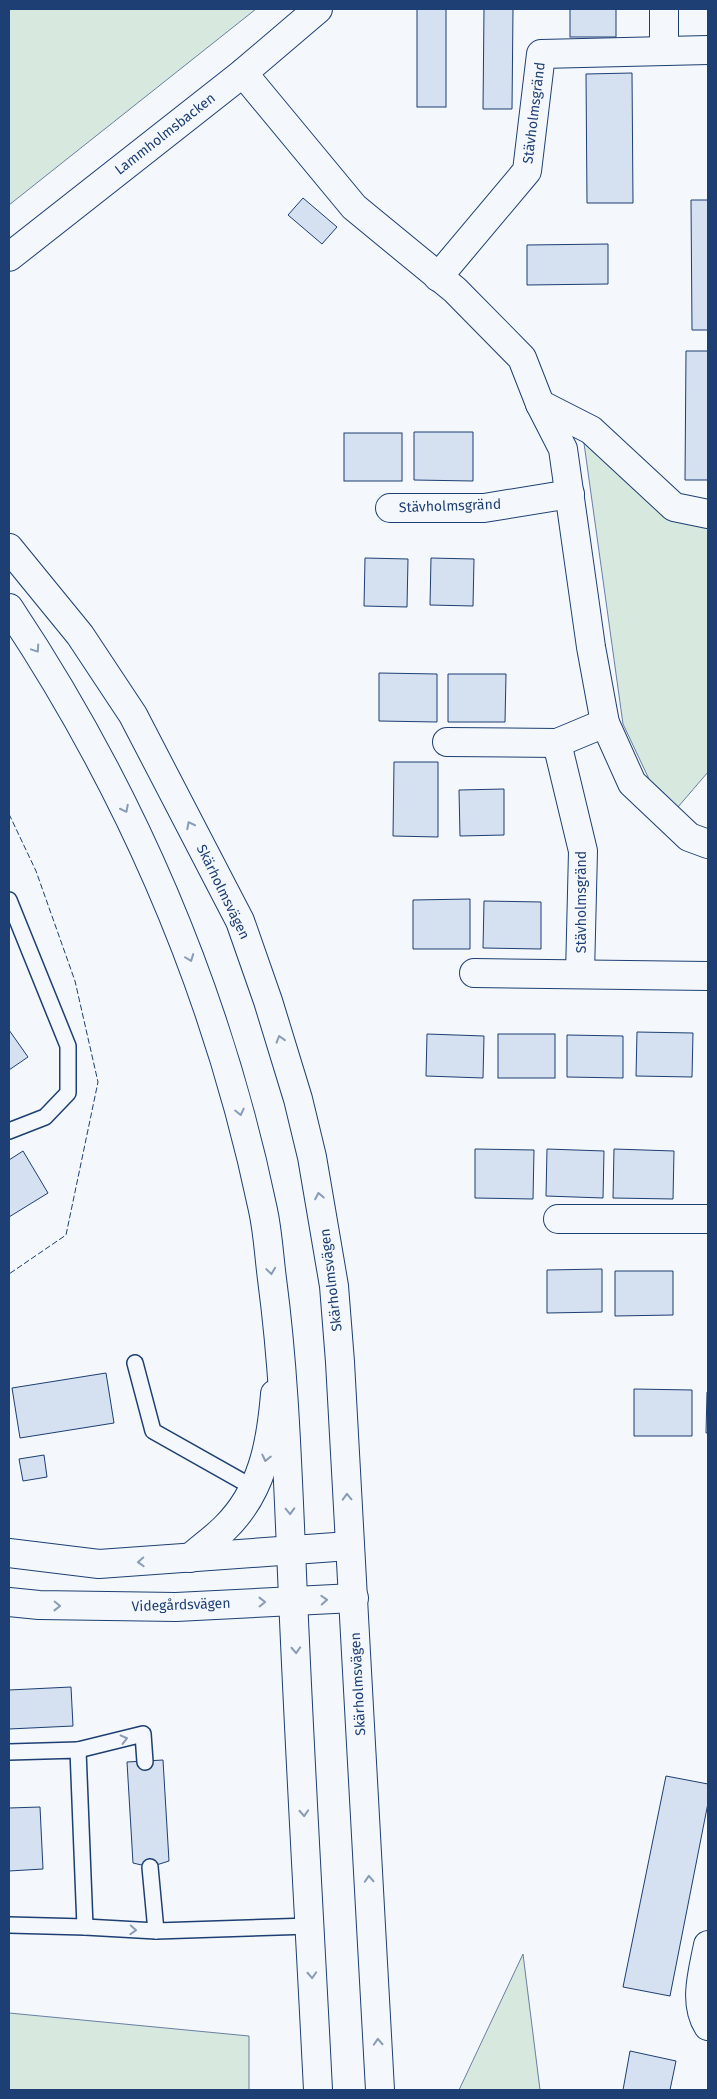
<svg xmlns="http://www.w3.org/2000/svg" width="717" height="2099" viewBox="0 0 717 2099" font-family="'Fira Sans',sans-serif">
<rect width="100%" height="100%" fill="#f4f7fb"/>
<g fill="#d7e8df" stroke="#687fa3">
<path d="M9 9H256L9 205Z"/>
<path d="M583 436 708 527V772L678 807 649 779 623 724Z"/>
<path d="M523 1954 540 2090H459Z"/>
<path d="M9 2013 249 2036V2090H9Z"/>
</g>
<g fill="#d5e0f0" stroke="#1d3f73">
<rect x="417" y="9" width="29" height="98"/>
<path d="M484 9H513L512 109H483Z"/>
<rect x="570" y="9" width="46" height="28"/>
<path d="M632 73 633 203H587L586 74Z"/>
<path d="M303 198 337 227 322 244 288 215Z"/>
<path d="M691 200H708V330H692Z"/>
<path d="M608 244V284L527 285V245Z"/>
<path d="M686 351H708V480H685Z"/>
<path d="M414 432H473V481L414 480Z"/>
<rect x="344" y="433" width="58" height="48"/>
<path d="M365 558 408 559 407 607 364 606Z"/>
<path d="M431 558 474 559 473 606 430 605Z"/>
<path d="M379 673 437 674V722L379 721Z"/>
<path d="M448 674H506L505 722H448Z"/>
<path d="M394 762H438V837L393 836Z"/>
<path d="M504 789V835L460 836 459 790Z"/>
<path d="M470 899V949H413V900Z"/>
<path d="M484 901 541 902V949L483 948Z"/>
<path d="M9 1030 28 1057 9 1070Z"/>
<path d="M637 1032 693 1033 692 1077 636 1076Z"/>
<path d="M427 1034 484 1036 483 1078 426 1076Z"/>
<rect x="498" y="1034" width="57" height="44"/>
<path d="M567 1035 623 1036V1078L567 1077Z"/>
<path d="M475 1149 534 1150 533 1199 475 1198Z"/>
<path d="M547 1149 604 1151 603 1198 546 1196Z"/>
<path d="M614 1149 674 1151 673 1199 613 1198Z"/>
<path d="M23 1151 48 1193 9 1217V1160Z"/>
<path d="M602 1269V1312L547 1313V1270Z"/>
<path d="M615 1271H673V1315L615 1316Z"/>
<path d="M106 1373 114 1423 20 1438 12 1388Z"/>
<path d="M634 1389 692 1390V1436H634Z"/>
<path d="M707 1392H708V1433H706Z"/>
<path d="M44 1455 47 1477 23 1481 19 1459Z"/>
<path d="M71 1687 73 1726 9 1729V1690Z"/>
<path d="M163 1760 169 1861 150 1867 133 1863 127 1762Z"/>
<path d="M666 1776 708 1784V1803L670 1996 623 1987Z"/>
<path d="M40 1807 43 1869 9 1871V1808Z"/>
<path d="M630 2051 676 2061 670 2090H623Z"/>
</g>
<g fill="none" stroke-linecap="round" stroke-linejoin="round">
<defs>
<g id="service">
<path d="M9 900 68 1046V1093L45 1117 9 1131"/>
<path d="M135 1363 153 1431 254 1488"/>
<path d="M78 1750 143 1734 145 1762"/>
<path d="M9 1752 78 1750 85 1927 9 1925"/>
<path d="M150 1867 156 1931"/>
<path d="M85 1927 156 1931 310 1926"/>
</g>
<g id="minor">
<path d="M664 51V9"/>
<path d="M243 73 354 207 455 290 522 358 540 404 563 449 591 647 605 723 632 783 689 837 708 844"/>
<path d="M9 257 243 73 318 9"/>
<path d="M438 277 527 171 541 54 708 50"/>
<path d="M540 404 591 430 674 507 708 514"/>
<path d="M390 508H484L570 494"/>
<path d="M447 742 557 743 605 723"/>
<path d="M557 743 583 851 580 974"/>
<path d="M474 973 708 976"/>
<path d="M558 1219H708"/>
<path d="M708 1945C703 1971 693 2003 708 2026"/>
</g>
<g id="tertiary">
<path d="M9 1553 99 1564 349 1546"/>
<path d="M190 1558C201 1548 214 1539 225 1528 262 1492 271 1444 275 1394"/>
<path d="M9 1602 39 1605 176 1607 354 1598"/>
</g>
<g id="secondary">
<path d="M9 548 80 635 133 715 240 921 268 1001 298 1099 312 1157 334 1286 340 1362 380 2090"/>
<path d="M9 608C131 791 218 994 263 1210 268 1233 269 1256 272 1279 284 1369 287 1459 291 1549 298 1730 309 1910 318 2090"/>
</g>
</defs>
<use href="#service" stroke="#1d3f73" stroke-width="18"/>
<use href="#minor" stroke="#1d3f73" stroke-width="30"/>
<use href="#tertiary" stroke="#1d3f73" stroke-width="30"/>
<use href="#secondary" stroke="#1d3f73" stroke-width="30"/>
<use href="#service" stroke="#f4f7fb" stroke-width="15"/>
<use href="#minor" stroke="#f4f7fb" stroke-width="28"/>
<use href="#tertiary" stroke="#f4f7fb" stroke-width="28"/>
<use href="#secondary" stroke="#f4f7fb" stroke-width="28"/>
<path stroke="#1d3f73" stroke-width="1" stroke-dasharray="6 2.5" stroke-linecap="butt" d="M9 814 36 871 75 981 98 1082 66 1235 9 1274"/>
</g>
<defs><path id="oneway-chevron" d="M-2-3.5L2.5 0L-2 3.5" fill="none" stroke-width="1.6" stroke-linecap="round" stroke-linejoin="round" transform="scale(1.25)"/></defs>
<g stroke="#889bb7">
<use href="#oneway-chevron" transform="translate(36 649) rotate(56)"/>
<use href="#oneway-chevron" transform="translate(125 809) rotate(63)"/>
<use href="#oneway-chevron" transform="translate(190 825) rotate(-117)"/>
<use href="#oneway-chevron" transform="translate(190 958) rotate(69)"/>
<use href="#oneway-chevron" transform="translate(280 1039) rotate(-107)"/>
<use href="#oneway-chevron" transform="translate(240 1112) rotate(77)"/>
<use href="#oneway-chevron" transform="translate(319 1196) rotate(-101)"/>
<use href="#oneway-chevron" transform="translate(271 1271) rotate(82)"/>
<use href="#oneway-chevron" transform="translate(266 1458) rotate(103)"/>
<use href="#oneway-chevron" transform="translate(347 1497) rotate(-92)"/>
<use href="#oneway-chevron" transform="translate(290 1511) rotate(88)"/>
<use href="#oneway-chevron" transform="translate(141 1562) rotate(177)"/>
<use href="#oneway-chevron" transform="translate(324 1600) rotate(-3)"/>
<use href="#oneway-chevron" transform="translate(262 1602) rotate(-1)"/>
<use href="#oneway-chevron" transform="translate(57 1606) rotate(1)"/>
<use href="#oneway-chevron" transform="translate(296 1650) rotate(87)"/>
<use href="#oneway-chevron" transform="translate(124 1739) rotate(-14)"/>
<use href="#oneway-chevron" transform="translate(304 1813) rotate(87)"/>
<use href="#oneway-chevron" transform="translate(369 1879) rotate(-93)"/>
<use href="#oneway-chevron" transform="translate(133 1930) rotate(3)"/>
<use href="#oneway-chevron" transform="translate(312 1975) rotate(87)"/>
<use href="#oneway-chevron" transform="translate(378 2042) rotate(-93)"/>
</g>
<g text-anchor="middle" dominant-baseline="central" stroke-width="4" stroke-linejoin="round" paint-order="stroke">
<g font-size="14" fill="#1d3f73" stroke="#f4f7fb">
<text transform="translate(534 113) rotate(-83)">Stävholmsgränd</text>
<text transform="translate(165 134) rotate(-38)">Lammholmsbacken</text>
<text transform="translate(450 506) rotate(-2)">Stävholmsgränd</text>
<text transform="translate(223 892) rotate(64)">Skärholmsvägen</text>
<text transform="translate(581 902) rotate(-90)">Stävholmsgränd</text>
<text transform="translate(331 1280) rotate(-97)">Skärholmsvägen</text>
<text transform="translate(181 1605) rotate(-2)">Videgårdsvägen</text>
<text transform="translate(358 1684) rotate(-93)">Skärholmsvägen</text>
</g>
</g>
<rect width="717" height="2099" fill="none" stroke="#1d3f73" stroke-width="20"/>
</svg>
